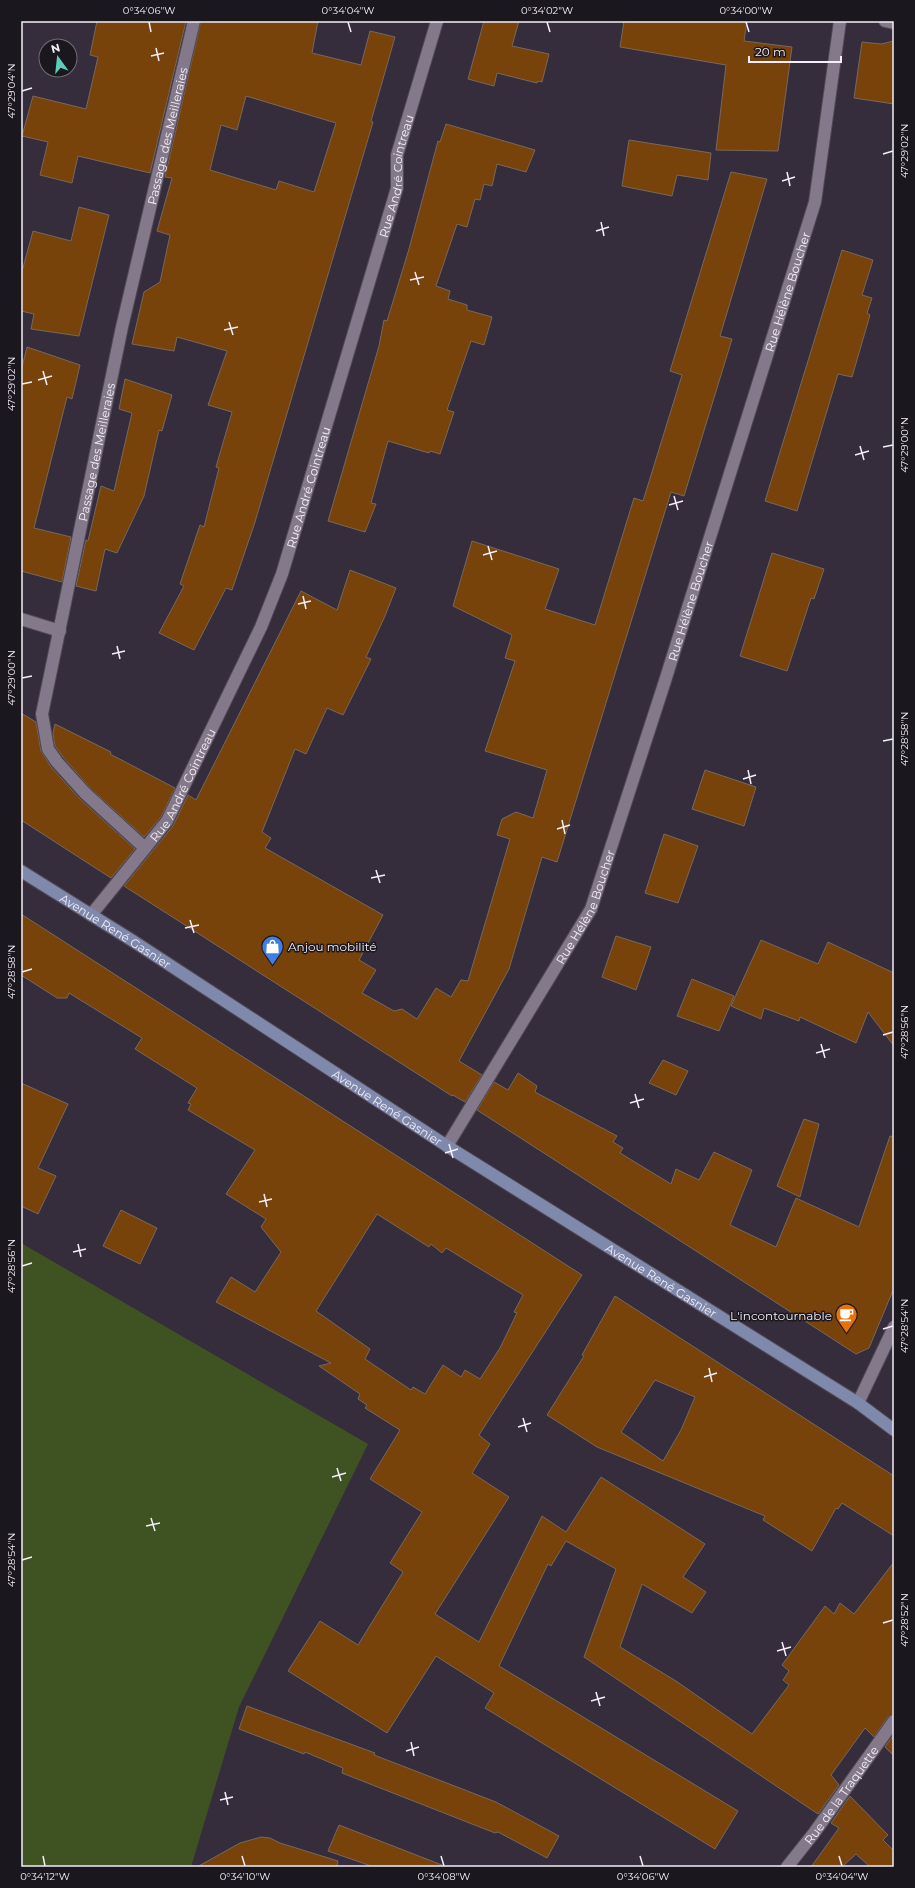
<svg xmlns="http://www.w3.org/2000/svg" width="915" height="1888" viewBox="0 0 915 1888" font-family="Montserrat,sans-serif">
<rect width="100%" height="100%" fill="#362d3c"/>
<path fill="#3f5322" d="M21 1243 368 1444 239 1707 191 1867H21Z"/>
<g fill="#77430a" stroke="#77685b" fill-rule="evenodd">
<path d="M97 21H186L150 173 78 156 72 183 40 175 48 142 22 136 33 96 86 109 98 57 90 55Z"/>
<path d="M201 21H318L312 53 361 65 370 31 395 37 371 121 373 122 255 522 232 590 226 588 194 650 159 633 184 586 180 584 200 525 204 527 219 468 216 467 232 412 208 405 227 351 177 337 174 351 132 344 144 292 160 282 170 235 157 231 172 178 165 177ZM246 96 336 123 314 192 279 181 276 190 210 170 221 125 237 130Z"/>
<path d="M484 21H519L512 46 549 54 542 82 538 81 537 83 497 73 494 86 468 79Z"/>
<path d="M624 21H747L744 41 792 47 778 151 716 150 726 65 620 47Z"/>
<path d="M894 41V104L854 98 862 42 881 44Z"/>
<path d="M446 124 535 150 526 172 497 164 492 186 484 184 480 200 475 199 467 227 457 224 436 286 450 291 448 299 467 305V310L492 317 484 345 471 341 447 410 454 412 440 454 430 451 429 453 388 441 371 503 376 504 365 532 328 521 379 346 384 320 387 321 409 249 438 141 440 142Z"/>
<path d="M629 140 711 153 708 180 677 175 672 196 622 186Z"/>
<path d="M731 172 767 179 720 336 732 339 684 496 671 492 557 862 542 857 509 969 459 1061 482 1075 465 1102 453 1095 452 1096 124 886 173 826 188 795 196 800 301 591 337 610 350 570 396 588 385 616 366 657 371 659 343 715 327 708 306 754 295 749 262 832 271 838 265 848 383 915 359 960 376 970 362 993 394 1011 402 1009 417 1019 436 988 451 997 461 980 468 981 510 839 497 835 502 819 516 812 533 818 547 770 485 751 515 661 505 658 512 635 453 606 472 541 559 569 545 609 595 625 634 498 643 501 682 375 670 371Z"/>
<path d="M79 207 109 215 79 336 31 329 34 314 21 311V275L33 231 71 241Z"/>
<path d="M842 250 873 260 862 295 872 298 867 313 870 315 852 377 838 374 797 511 765 501Z"/>
<path d="M27 347 80 365 72 399 67 397 34 528 71 537 62 582 21 571V371Z"/>
<path d="M125 379 172 395 162 431 159 430 144 496 117 553 105 549 96 591 76 586 86 540 88 541 101 486 114 491 132 413 119 409Z"/>
<path d="M772 553 824 569 814 599 811 598 787 671 740 656Z"/>
<path d="M21 713 36 722 41 751 51 767 80 799 135 849 111 878 21 820Z"/>
<path d="M55 724 111 752 110 754 175 788 161 817 144 837 90 788 63 757 55 746 53 733Z"/>
<path d="M705 770 756 787 744 826 692 809Z"/>
<path d="M664 834 698 846 678 903 645 893Z"/>
<path d="M21 914 582 1275 479 1435 490 1444 472 1473 509 1497 435 1614 479 1642 542 1516 566 1532 601 1477 705 1544 683 1577 706 1592 692 1613 642 1584 620 1647 676 1681 752 1734 789 1685 783 1680 789 1671 782 1665 825 1606 834 1614 840 1603 854 1614 894 1562V1714L888 1717 874 1737 865 1728 831 1775 839 1785 818 1814 584 1657 616 1569 566 1541 551 1566 548 1564 499 1666 738 1811 715 1849 485 1708 494 1693 436 1656 387 1733 288 1671 320 1621 358 1645 403 1572 390 1563 422 1512 370 1479 400 1430 365 1408 367 1405 358 1399 360 1394 319 1366 331 1363 216 1302 231 1277 255 1292 281 1252 261 1227 266 1219 226 1194 255 1150 188 1110 191 1104 188 1103 197 1088 135 1049 142 1038 69 993 67 998H57L21 975ZM377 1214 429 1247 431 1244 442 1253 446 1248 523 1295 514 1312 517 1313 500 1348 480 1379 465 1370 461 1377 443 1365 425 1394 413 1387 411 1390 365 1359 370 1349 316 1311Z"/>
<path d="M616 936 651 947 636 990 602 977Z"/>
<path d="M761 940 818 964 828 942 894 973V1046L868 1012 856 1043 800 1017 799 1021 764 1008 761 1019 731 1006Z"/>
<path d="M692 979 734 996 719 1031 677 1016Z"/>
<path d="M663 1060 688 1071 676 1095 649 1083Z"/>
<path d="M518 1073 537 1086 535 1092 617 1136 613 1142 623 1148 620 1153 671 1184 676 1169 699 1180 714 1152 752 1170 730 1225 776 1247 796 1198 859 1227 890 1136 894 1137V1288L869 1348 856 1354 477 1110 494 1082 508 1090Z"/>
<path d="M21 1083 68 1104 38 1168 56 1176 38 1214 21 1206Z"/>
<path d="M804 1119 819 1124 800 1197 777 1186Z"/>
<path d="M121 1210 157 1228 140 1264 103 1246Z"/>
<path d="M615 1296 894 1476V1536L842 1503 838 1509 836 1508 812 1551 763 1520 765 1516 597 1447 547 1415 584 1356 582 1355ZM655 1380 695 1397 681 1430 663 1461 621 1432Z"/>
<path d="M247 1706 375 1753 374 1755 496 1802 559 1836 547 1858 498 1832 495 1833 342 1773 343 1768 305 1752 304 1754 239 1729Z"/>
<path d="M894 1734V1756L885 1747Z"/>
<path d="M850 1796 888 1835 883 1840 894 1851V1867H870L856 1854 842 1867H811L839 1828 831 1823Z"/>
<path d="M339 1825 442 1865V1867H374L328 1851Z"/>
<path d="M261 1837 270 1838 280 1843 338 1861 337 1867H197L240 1843Z"/>
</g>
<g fill="none" stroke-linecap="round" stroke-linejoin="round">
<defs>
<g id="street">
<path d="M885 21 894 23"/>
<path d="M21 619 60 631"/>
<path id="s1" d="M145 848 85 793 57 762 48 749 42 714 122 327 194 21"/>
<path id="s2" d="M91 915 167 821 261 627 282 574 397 188V155L437 21"/>
<path id="s3" d="M447 1146 591 909 665 681 815 202 840 21"/>
<path d="M858 1403 894 1327"/>
<path id="s4" d="M787 1867 814 1833 894 1721"/>
</g>
<g id="secondary">
<path id="s5" d="M21 871 133 941 447 1146 858 1403 894 1430"/>
</g>
</defs>
<use href="#street" stroke="#514956" stroke-width="14"/>
<use href="#secondary" stroke="#514956" stroke-width="14"/>
<use href="#street" stroke="#84798a" stroke-width="12"/>
<use href="#secondary" stroke="#7f89ac" stroke-width="12"/>
</g>
<path fill="none" stroke="#f3eef7" stroke-width="1.5" d="M149 22 151 32M348 22 351 32M547 22 550 32M746 22 749 32M156 48 159 61M151 56 164 53M22 91 32 88M883 154 893 151M787 172 790 186M782 181 795 177M601 222 604 236M596 231 609 227M415 272 419 285M410 280 424 277M229 322 233 335M224 330 238 327M43 371 47 385M38 380 52 376M22 384 32 382M860 446 864 460M883 447 893 445M855 455 869 451M674 496 678 510M669 505 683 501M488 546 492 560M483 555 497 551M303 596 306 609M298 604 311 601M117 646 120 659M112 654 125 651M22 678 32 676M883 741 893 739M748 770 751 784M743 779 756 775M562 820 565 834M557 829 570 825M376 870 380 883M371 878 385 875M190 920 194 933M185 928 199 925M22 972 32 969M883 1035 893 1032M821 1044 825 1058M816 1053 830 1049M635 1094 639 1108M630 1103 644 1099M449 1144 453 1158M445 1153 458 1149M264 1194 267 1207M259 1202 272 1199M78 1244 81 1257M73 1252 86 1249M22 1266 32 1263M883 1329 893 1326M709 1368 712 1382M704 1377 717 1373M523 1418 527 1432M518 1427 531 1423M337 1468 341 1481M332 1477 346 1473M151 1518 155 1531M146 1526 160 1523M22 1560 32 1557M883 1623 893 1620M782 1642 786 1656M777 1651 791 1647M596 1692 600 1706M591 1701 605 1697M411 1742 414 1756M406 1751 419 1747M225 1792 228 1805M220 1800 233 1797M43 1856 45 1866M242 1856 245 1866M441 1856 444 1866M640 1856 643 1866M839 1856 842 1866"/>
<defs>
<symbol id="shop-pin" viewBox="-11 -11 22 30"><path d="M0 17L-7.5 6A9.5 9.5 0 1 1 7.5 6Z" fill="#3f7fe0" stroke="#1b171e"/><path d="M-5-2.5h2.3a2.7 3.5 0 0 1 5.4 0H5L5.5 6h-11ZM-1.5-2.5h3a1.5 2.3 0 0 0-3 0Z" fill="#fff"/></symbol>
<symbol id="cafe-pin" viewBox="-11 -11 22 30"><path d="M0 17L-7.5 6A9.5 9.5 0 1 1 7.5 6Z" fill="#e8710a" stroke="#1b171e"/><path d="M-5.5-4.5H6V0H3Q3 3.5 0 3.5H-2.5Q-5.5 3.5-5.5 0ZM3-3.2v2h1.7v-2ZM-6 4.5H4V6H-6Z" fill="#fff"/></symbol>
</defs>
<g fill-rule="evenodd">
<use href="#shop-pin" x="260" y="934" width="25" height="34"/>
<use href="#cafe-pin" x="834" y="1302" width="25" height="34"/>
</g>
<g text-anchor="middle" dominant-baseline="central" stroke-width="3" stroke-linejoin="round" paint-order="stroke">
<g font-size="12" fill="#f3eef7" stroke="#1b171e">
<text stroke="none"><textPath href="#s1" startOffset="766">Passage des Meilleraies</textPath></text>
<text stroke="none"><textPath href="#s2" startOffset="808">Rue André Cointreau</textPath></text>
<text stroke="none"><textPath href="#s3" startOffset="925">Rue Hélène Boucher</textPath></text>
<text stroke="none"><textPath href="#s1" startOffset="442">Passage des Meilleraies</textPath></text>
<text stroke="none"><textPath href="#s2" startOffset="484">Rue André Cointreau</textPath></text>
<text stroke="none"><textPath href="#s3" startOffset="601">Rue Hélène Boucher</textPath></text>
<text stroke="none"><textPath href="#s2" startOffset="160">Rue André Cointreau</textPath></text>
<text stroke="none"><textPath href="#s3" startOffset="277">Rue Hélène Boucher</textPath></text>
<text stroke="none"><textPath href="#s5" startOffset="112">Avenue René Gasnier</textPath></text>
<text stroke="none"><textPath href="#s5" startOffset="436">Avenue René Gasnier</textPath></text>
<text stroke="none"><textPath href="#s5" startOffset="760">Avenue René Gasnier</textPath></text>
<text stroke="none"><textPath href="#s4" startOffset="90">Rue de la Traquette</textPath></text>
</g>
<g font-size="12" fill="#f3eef7" stroke="#1b171e" text-anchor="start">
<text x="288" y="946">Anjou mobilité</text>
<text x="832" y="1315" text-anchor="end">L'incontournable</text>
</g>
</g>
<rect width="915" height="1888" fill="none" stroke="#1b171e" stroke-width="44"/>
<g transform="translate(58 58) rotate(345)"><circle r="19" fill="#1b171e" stroke="#716d75"/>
<path d="M0-3L7 15L0 10L-7 15Z" fill="#5cceba"/>
<text y="-6" font-size="11" font-weight="bold" text-anchor="middle" fill="#f3eef7">N</text>
</g>
<path d="M749 56v6h92v-6" fill="none" stroke="#f3eef7" stroke-width="2"/>
<text x="755" y="56" font-size="12" fill="#f3eef7" stroke="#1b171e" stroke-width="3" paint-order="stroke">20 m</text>
<rect x="22" y="22" width="871" height="1844" fill="none" stroke="#f3eef7" stroke-width="1.5"/>
<g font-size="10" text-anchor="middle" fill="#f3eef7">
<text x="149" y="14">0°34'06"W</text>
<text x="348" y="14">0°34'04"W</text>
<text x="547" y="14">0°34'02"W</text>
<text x="746" y="14">0°34'00"W</text>
<text transform="translate(11 91) rotate(-90)" y="4">47°29'04"N</text>
<text transform="translate(904 151) rotate(-90)" y="4">47°29'02"N</text>
<text transform="translate(11 384) rotate(-90)" y="4">47°29'02"N</text>
<text transform="translate(904 445) rotate(-90)" y="4">47°29'00"N</text>
<text transform="translate(11 678) rotate(-90)" y="4">47°29'00"N</text>
<text transform="translate(904 739) rotate(-90)" y="4">47°28'58"N</text>
<text transform="translate(11 972) rotate(-90)" y="4">47°28'58"N</text>
<text transform="translate(904 1032) rotate(-90)" y="4">47°28'56"N</text>
<text transform="translate(11 1266) rotate(-90)" y="4">47°28'56"N</text>
<text transform="translate(904 1326) rotate(-90)" y="4">47°28'54"N</text>
<text transform="translate(11 1560) rotate(-90)" y="4">47°28'54"N</text>
<text transform="translate(904 1620) rotate(-90)" y="4">47°28'52"N</text>
<text x="45" y="1880">0°34'12"W</text>
<text x="245" y="1880">0°34'10"W</text>
<text x="444" y="1880">0°34'08"W</text>
<text x="643" y="1880">0°34'06"W</text>
<text x="842" y="1880">0°34'04"W</text>
</g>
</svg>
